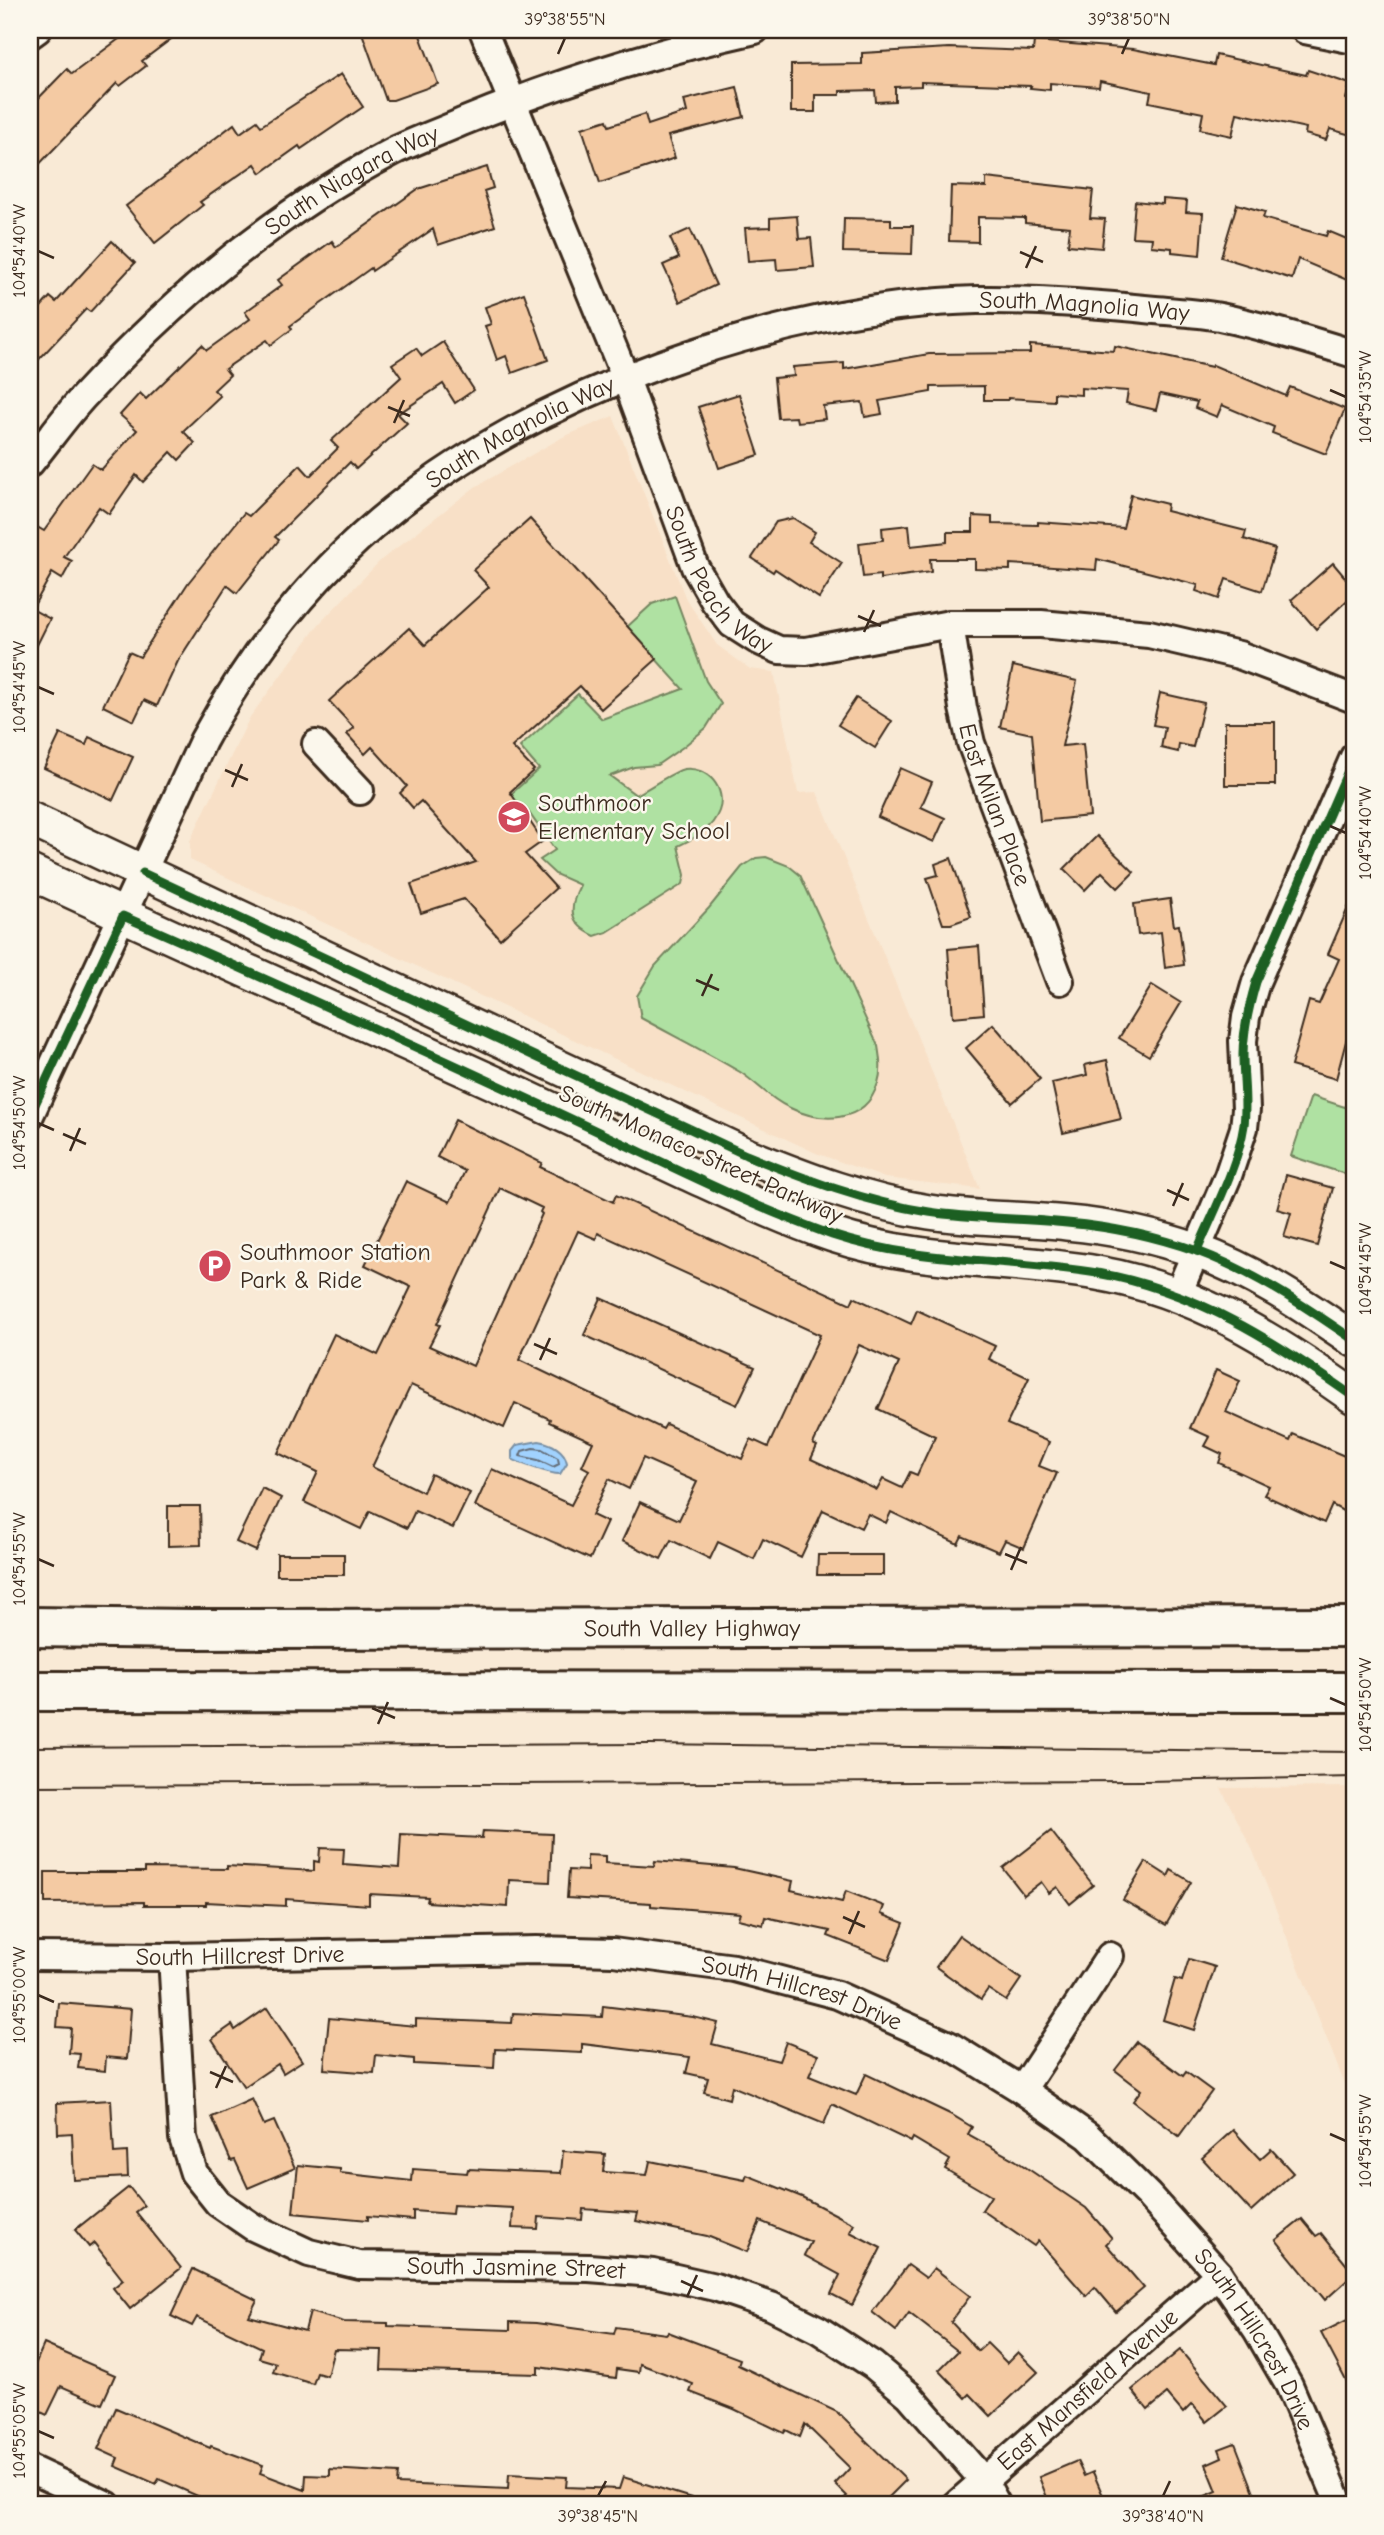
<svg xmlns="http://www.w3.org/2000/svg" width="1384" height="2535" viewBox="0 0 1384 2535" font-family="'Comic Neue',sans-serif">
<rect width="100%" height="100%" fill="#f9ead6"/>
<filter id="ink" filterUnits="userSpaceOnUse"><feTurbulence type="fractalNoise" baseFrequency=".0143" numOctaves="2"/><feDisplacementMap in="SourceGraphic" scale="14" xChannelSelector="R" yChannelSelector="G"/><feConvolveMatrix kernelMatrix="1 2 1 2 8 2 1 2 1" color-interpolation-filters="sRGB"/></filter>
<g filter="url(#ink)">
<g fill="#f8e0c7">
<path d="M613 416 686 599 717 645 750 669 774 672 798 793 817 792 980 1189 885 1178 816 1153 190 860V841L250 717 319 624 381 560 475 487 563 437Z"/>
<path d="M1354 1787V2108L1253 1851 1221 1788Z"/>
</g>
<g fill="#afe1a2" stroke="#758660" stroke-width="2">
<path d="M675 596 706 681 721 704 706 728 683 747 657 765 634 767 610 776 636 795C646 790 676 770 684 769 708 766 727 789 719 811 712 830 694 838 678 846L685 875 683 884 607 932 595 936C569 924 568 909 580 885L555 874 540 860 555 850 527 810 471 849 461 839 539 769 520 747 578 694 602 719 683 689 627 627 652 604Z"/>
<path d="M766 857 789 866 800 875 878 1046C880 1058 882 1071 878 1083 865 1125 820 1123 788 1107 770 1099 757 1083 740 1072 708 1053 674 1036 641 1018L637 996 655 966 709 908 742 867 756 858Z"/>
<path d="M1311 1096 1354 1110V1177L1291 1156Z"/>
</g>
<path fill="#a1d2fe" stroke="#788fa4" stroke-width="2" d="M539 1441C551 1443 565 1450 567 1463L560 1474C553 1475 518 1463 512 1459V1451L517 1445Z"/>
<g fill="none" stroke-linecap="round" stroke-linejoin="round">
<path stroke="#646d78" stroke-width="2" d="M533 1448 542 1449 558 1458 559 1464 553 1467 538 1460 520 1456 522 1451Z"/>
</g>
<g fill="#f4caa3" stroke="#3b2a1e" stroke-width="2" fill-rule="evenodd">
<path d="M131 30H183L142 61 146 66 120 86 117 83 30 174V107L67 69 72 74Z"/>
<path d="M361 30H418L438 84 393 100H386Z"/>
<path d="M1034 41 1133 49 1214 65 1216 55 1306 75 1308 70 1350 84 1346 99 1354 102V136L1330 129 1326 140 1305 134 1306 128 1237 113 1232 136 1200 129 1203 113 1149 102 1151 92 1100 81 1099 87 1050 83V90L1030 88 1031 86 921 82V86L895 87V101L876 102 875 90 840 91V95H815V112H791V65L862 64V53L949 48 1033 51Z"/>
<path d="M341 74 363 107 301 149 299 146 261 173 255 164 200 202 203 205 155 243 126 206 234 124 240 133 257 121 261 126Z"/>
<path d="M737 87 744 117 668 136 675 158 600 183 582 128 607 120 609 126 645 114 648 125 687 112 684 100Z"/>
<path d="M487 167 493 188 484 191 495 226 438 245 433 229 372 271 371 268 290 326 292 329 271 345 267 340 225 369 230 375 214 390 220 396 183 431 195 443 179 460 171 452 143 482 136 475 109 514 99 507 64 557 72 561 62 579 52 573 32 609 50 619 30 659V540L37 527 44 531 92 464 101 470 137 430 120 415 140 393 146 399 202 345 207 350 250 319 245 312 282 285 278 280 332 241 336 247 418 189Z"/>
<path d="M986 178 1093 190 1090 218 1105 219 1102 248 1068 245 1070 227 1025 223V218L978 217V242L949 241 951 186 986 187Z"/>
<path d="M1163 199 1187 201 1186 212 1203 213 1200 255 1172 252V248L1151 246 1152 238 1132 237 1135 201 1163 204Z"/>
<path d="M1237 204 1265 212 1263 218 1326 236 1328 231 1354 242V283L1298 259 1292 279 1221 257Z"/>
<path d="M797 216 799 239 811 238 814 267 777 270 776 259 748 261 745 228 770 227V218Z"/>
<path d="M844 218 891 219V226H913L912 254 843 252Z"/>
<path d="M690 229 716 285 680 302 663 265 679 258 670 238Z"/>
<path d="M112 241 135 263 90 312 86 309 30 369V319L50 297 56 302Z"/>
<path d="M524 293 548 360 512 373 506 356 497 360 485 326 491 324 485 307Z"/>
<path d="M443 342 474 390 455 403 443 384 398 414 407 423 356 469 350 462 275 537 279 540 237 593 227 585 178 661 157 706 144 700 134 721 103 706 129 652 140 657 188 583 244 513 249 516 300 465 310 476 338 448 331 441 401 377 392 364 416 348 422 356Z"/>
<path d="M1030 345 1114 351 1115 346 1212 367 1213 365 1286 396 1290 387 1345 409 1326 454 1272 433 1274 427 1222 405 1217 417 1195 408 1197 402 1160 394 1156 410 1126 403 1128 391 1081 388V395L1054 393V401L1008 398V400H984V386L931 387V392L879 401 882 414 865 417 862 402 823 406 825 419 797 422 796 417 778 418 774 378 794 376 793 367 844 363V369L929 354 1030 353Z"/>
<path d="M739 394 759 455 719 468 698 407Z"/>
<path d="M1131 495 1167 504 1166 511 1246 531 1244 539 1275 549 1262 591 1226 579 1219 599 1196 591 1198 585 1097 559 1096 570 1010 564V570L975 569V559H930L931 572 880 579V575L863 577 859 543 883 540 882 528 909 525 911 546 947 542V532H973V516L992 517V524L1038 525V522L1123 528Z"/>
<path d="M793 518 815 532 809 542 842 563 819 598 775 569 773 572 752 558 776 522Z"/>
<path d="M530 519 657 659 601 709 580 686 512 747 534 770 510 792 543 841 525 854 556 888 500 939 464 899 421 913 411 884 476 862 421 801 413 808 400 793 407 786 372 747 365 754 347 734 354 728 329 701 409 628 425 645 489 587 473 570Z"/>
<path d="M1333 563 1354 588V594L1316 629 1291 600Z"/>
<path d="M1013 666 1077 681 1062 746 1083 744 1090 816 1040 821 1032 734 1000 727Z"/>
<path d="M1160 693 1204 703 1193 747 1179 744 1178 752 1161 748 1165 727 1153 725Z"/>
<path d="M856 698 892 721 875 748 838 725Z"/>
<rect x="1225" y="722" width="50" height="63"/>
<path d="M60 734 86 745 89 737 133 757 113 800 44 768Z"/>
<path d="M900 768 932 782 921 807 945 818 934 842 878 817Z"/>
<path d="M1097 836 1134 872 1118 888 1102 872 1085 890 1064 869Z"/>
<path d="M951 858 971 917 951 924H943L927 878 938 875 935 864Z"/>
<path d="M1354 894V1011L1336 1079 1291 1066 1309 1001 1319 1004 1339 959 1328 954Z"/>
<path d="M1170 899 1174 926 1179 925 1184 965 1165 968 1161 932 1138 935 1134 904Z"/>
<path d="M979 946 984 1014 953 1017 948 949Z"/>
<path d="M1152 985 1181 1003 1149 1056 1119 1038Z"/>
<path d="M993 1024 1040 1079 1012 1103 966 1048Z"/>
<path d="M1107 1060 1121 1119 1063 1133 1052 1083 1087 1075 1085 1065Z"/>
<path d="M455 1120 542 1163 540 1167 613 1202 616 1195 851 1304 854 1297 911 1324 917 1310 995 1346 989 1359 1029 1378 1007 1424 1049 1442 1039 1466 1057 1473 1024 1548 1005 1540 999 1552 962 1536 958 1544 891 1512 886 1523 868 1514 861 1528 823 1510 801 1557 763 1539 754 1559 718 1542 710 1559 671 1540 661 1559 622 1541 640 1502 679 1520 697 1482 643 1458 629 1489 609 1479 592 1515 607 1522 590 1559 475 1506 492 1469 571 1505 589 1470 582 1466 593 1442 549 1422 550 1419 515 1403 504 1428 411 1385 372 1467 423 1492 431 1474 470 1493 453 1528 415 1511 407 1528 370 1511 361 1529 304 1502 318 1472 278 1453 334 1334 378 1355 411 1287 365 1265 406 1181 450 1202 465 1171 437 1157ZM500 1188 542 1208 540 1212 542 1214 473 1366 429 1346 440 1325 437 1324ZM578 1231 596 1239 598 1233 820 1335 768 1447 751 1439 742 1459 666 1424 663 1429 519 1360ZM859 1345 899 1363 878 1409 935 1436 917 1475 910 1472 902 1488 883 1479 877 1490 811 1459 817 1446 813 1444Z"/>
<path d="M1286 1175 1333 1188 1317 1246 1284 1237 1291 1213 1277 1209Z"/>
<path d="M601 1298 755 1367 737 1405 584 1335Z"/>
<path d="M1216 1370 1240 1381 1226 1412 1290 1441 1293 1434 1354 1460V1517L1332 1505 1324 1523 1264 1495 1269 1486 1219 1463 1222 1454 1205 1446 1210 1437 1190 1428Z"/>
<path d="M262 1488 281 1498 256 1551 236 1542Z"/>
<path d="M168 1506H200L201 1545 168 1546Z"/>
<rect x="277" y="1554" width="67" height="21"/>
<path d="M818 1555H883V1575H817Z"/>
<path d="M483 1831 552 1834 550 1882 509 1880 508 1907 427 1902 428 1897 369 1894V1905L286 1899V1906L206 1902V1905H144V1902L45 1903V1872H145V1868L227 1869V1866L314 1871V1861L319 1862 320 1848 344 1849 343 1864 399 1868 401 1834 482 1838Z"/>
<path d="M1051 1831 1093 1885 1070 1904 1057 1887 1049 1893 1041 1882 1024 1895 1003 1868Z"/>
<path d="M587 1855 605 1856V1863L654 1866 655 1861 734 1868 793 1881 791 1890 842 1902 846 1891 884 1906 881 1914 904 1923 889 1960 828 1936 830 1931 765 1917 763 1925 738 1919 740 1913 651 1906V1903L567 1898 569 1870 587 1871Z"/>
<path d="M1146 1862 1168 1876 1171 1870 1191 1882 1166 1925 1123 1900Z"/>
<path d="M959 1935 1021 1979 1006 2001 988 1989 981 1999 936 1967Z"/>
<path d="M1189 1959 1215 1967 1194 2030 1163 2020 1175 1979 1182 1981Z"/>
<path d="M59 2003 131 2009 127 2059 106 2057 105 2071 78 2068 80 2054 69 2053 71 2028 57 2027Z"/>
<path d="M603 2006 693 2017 718 2023 712 2044 779 2061 786 2042 818 2055 809 2076 856 2095 866 2074 952 2115 972 2127 968 2134 1015 2160 1086 2208 1112 2238 1106 2244 1144 2288 1116 2312 1095 2287 1086 2296 1038 2241 1034 2246 982 2210 991 2196 945 2169 950 2160 913 2138 911 2142 832 2104 824 2124 732 2086 729 2099 704 2092 708 2078 686 2073 690 2057 582 2044V2053L495 2049 494 2068 414 2064V2059L376 2055 374 2073 324 2069 329 2018 416 2026V2019L512 2023 513 2013 602 2017Z"/>
<path d="M267 2008 302 2061 283 2073 278 2064 244 2087 212 2039 232 2025 235 2030Z"/>
<path d="M1137 2042 1183 2076 1186 2072 1212 2091 1179 2136 1133 2101 1141 2090 1115 2070Z"/>
<path d="M252 2099 264 2125 274 2121 295 2168 248 2188 235 2160 231 2161 212 2117Z"/>
<path d="M111 2100 114 2153 127 2152 128 2177 74 2180 72 2133 58 2134 57 2103Z"/>
<path d="M1233 2130 1260 2159 1271 2149 1293 2173 1251 2211 1202 2158Z"/>
<path d="M563 2151 605 2154 603 2172 647 2175 650 2161 745 2180 747 2175 802 2197 854 2224 850 2232 881 2248 852 2305 831 2294 840 2275 804 2255 811 2242 760 2221 747 2252 707 2236 636 2221 638 2213 583 2209 582 2220 539 2217 538 2229 512 2228 513 2208 453 2205 452 2214 413 2211V2220L368 2216V2220L293 2213 298 2165 340 2169V2173L412 2181 413 2169 467 2173 468 2169 561 2173Z"/>
<path d="M129 2187 144 2206 136 2212 181 2268 130 2309 113 2288 123 2280 94 2243 89 2247 75 2230Z"/>
<path d="M1302 2219 1316 2236 1321 2233 1354 2274 1325 2300 1276 2240Z"/>
<path d="M908 2265 926 2278 934 2268 970 2296 951 2322 978 2351 987 2343 1007 2363 1018 2352 1038 2372 991 2416 970 2394 966 2398 939 2370 958 2351 909 2313 896 2331 872 2312Z"/>
<path d="M193 2269 257 2300 249 2316 305 2331 310 2312 344 2322 388 2323V2326L510 2330V2322L536 2323 614 2334 616 2327 666 2334 668 2332 740 2359 738 2365 837 2412 906 2480 881 2505H837L847 2496 835 2484 850 2468 805 2424 800 2437 786 2430 784 2433 734 2409 690 2392 693 2384 640 2364 639 2372 617 2369 616 2378 538 2367V2374L381 2370 382 2350 334 2349 327 2376 317 2373 313 2384 273 2372 276 2363 259 2358 262 2348 197 2317 192 2326 171 2316Z"/>
<path d="M1349 2319 1354 2330V2396L1321 2333Z"/>
<path d="M44 2344 115 2375 102 2404 61 2386 47 2415 30 2407V2376Z"/>
<path d="M1180 2350 1227 2406 1207 2422 1192 2404 1183 2413 1167 2394 1148 2410 1132 2390Z"/>
<path d="M116 2408 210 2448 211 2446 263 2465 260 2473 305 2490 306 2475 330 2476V2469L398 2473 397 2484 508 2489 509 2474 567 2477 566 2487 619 2489 623 2477 701 2501 700 2505H218L159 2479 156 2484 115 2466 118 2458 98 2449Z"/>
<path d="M1235 2443 1259 2505H1184L1217 2491 1206 2464 1222 2457 1219 2449Z"/>
<path d="M1077 2461 1084 2476 1093 2472 1107 2505H1050L1039 2477Z"/>
</g>
<g fill="none" stroke-linecap="round" stroke-linejoin="round">
<defs>
<g id="minor">
<path id="s1" d="M483 30 626 379 695 567 715 602 732 624 757 640 779 650 806 651 950 624H1041L1149 634 1239 655 1354 699"/>
<path d="M1305 30 1354 40"/>
<path d="M30 35 37 30"/>
<path id="s2" d="M30 463C49 440 66 415 87 393 175 298 278 211 394 151 416 140 440 132 462 122 557 83 655 52 755 30"/>
<path id="s3" d="M950 624 963 708 971 743 1060 981"/>
<path d="M316 744 360 791"/>
<path id="s4" d="M30 1115 203 741C248 658 307 582 379 521 529 393 781 305 977 300 1037 299 1096 304 1155 310 1176 312 1199 313 1220 317 1266 327 1310 340 1354 354"/>
<path d="M1178 1294 1228 1176 1244 1128 1246 1109 1243 1041 1246 1017 1256 982 1354 757"/>
<path id="s5" d="M30 1956 172 1957 536 1950 613 1952 734 1968 837 1995 949 2045 1022 2090 1088 2136 1148 2195 1219 2274 1257 2330 1289 2385 1340 2505"/>
<path id="s6" d="M172 1957 183 2138 194 2173 218 2203 253 2227 309 2253 359 2265 589 2268 654 2273 715 2287 771 2306 819 2330 873 2365 909 2395 984 2481 997 2505"/>
<path d="M1022 2090 1110 1956"/>
<path d="M30 2469 107 2505"/>
<path id="s7" d="M956 2505 1219 2274"/>
</g>
<g id="major">
<path d="M30 819 746 1155C805 1179 865 1202 929 1212 975 1219 1021 1218 1067 1223 1111 1227 1155 1236 1197 1251 1254 1272 1305 1306 1354 1340"/>
<path d="M30 872C189 946 350 1017 510 1090 569 1118 628 1145 687 1173 735 1195 783 1218 833 1235 920 1264 1008 1258 1097 1273 1195 1290 1275 1341 1354 1397"/>
</g>
<g id="highway">
<path id="s8" d="M30 1627 192 1629 1354 1627"/>
<path d="M30 1691 1354 1692"/>
</g>
</defs>
<use href="#minor" stroke="#3b2a1e" stroke-width="32"/>
<use href="#major" stroke="#3b2a1e" stroke-width="38"/>
<use href="#highway" stroke="#3b2a1e" stroke-width="44"/>
<use href="#minor" stroke="#fbf7ec" stroke-width="26"/>
<use href="#major" stroke="#fbf7ec" stroke-width="33"/>
<use href="#highway" stroke="#fbf7ec" stroke-width="38"/>
<g stroke="#3b2a1e" stroke-width="2">
<path d="M30 1747 650 1744 1354 1752"/>
<path d="M30 1786 1146 1781 1354 1777"/>
</g>
<defs>
<g id="cycleway">
<path d="M143 873 746 1155C805 1179 865 1202 929 1212 975 1219 1021 1218 1067 1223 1111 1227 1155 1236 1197 1251 1254 1272 1305 1306 1354 1340"/>
<path d="M30 1115 123 916C266 979 408 1043 550 1109 643 1152 736 1201 832 1235 919 1264 1008 1258 1097 1273 1195 1290 1275 1341 1354 1397"/>
<path d="M1197 1251C1213 1213 1238 1166 1244 1125 1247 1102 1243 1079 1243 1055 1243 1030 1249 1006 1256 982L1354 757"/>
</g>
</defs>
<use href="#cycleway" stroke="#fbf7ec" stroke-width="13"/>
<use href="#cycleway" stroke="#1b5e20" stroke-width="9"/>
</g>
</g>
<path fill="none" stroke="#3b2a1e" stroke-width="2.5" d="M558 54 565 38M1122 54 1129 38M38 251 54 258M1020 252 1043 262M1026 268 1036 246M1330 390 1346 397M388 407 410 416M394 423 404 400M858 616 881 626M864 632 874 610M38 687 54 694M225 770 248 780M232 787 242 764M1330 826 1346 833M696 980 719 990M702 996 712 974M38 1123 54 1130M63 1134 86 1144M70 1151 80 1128M1167 1190 1189 1200M1173 1206 1183 1183M1330 1262 1346 1269M534 1344 557 1354M540 1360 550 1338M1005 1554 1027 1563M38 1559 54 1566M1011 1570 1021 1547M1330 1698 1346 1705M372 1708 395 1718M378 1724 388 1702M843 1917 865 1927M849 1934 859 1911M38 1995 54 2002M210 2072 233 2082M216 2088 226 2066M1330 2134 1346 2141M681 2281 703 2291M687 2297 697 2275M38 2431 54 2438M598 2496 606 2481M1163 2496 1170 2481"/>
<defs>
<symbol id="school-disc" viewBox="-11 -11 22 22"><circle r="9.5" fill="#d1495b" stroke="#fbf7ec"/><path d="M0-5L7-2L0 1L-7-2ZM-4 1L0 2.5L4 1V4Q0 6-4 4Z" fill="#fff"/></symbol>
<symbol id="parking-disc" viewBox="-11 -11 22 22"><circle r="9.5" fill="#d1495b" stroke="#fbf7ec"/><path d="M-3.5-5.5H1a3.5 3.5 0 0 1 0 7H-1V5.5H-3.5ZM-1-3.4V-.6H.8a1.4 1.4 0 0 0 0-2.8Z" fill="#fff"/></symbol>
</defs>
<g fill-rule="evenodd">
<use href="#school-disc" x="495" y="798" width="38" height="38"/>
<use href="#parking-disc" x="196" y="1247" width="38" height="38"/>
</g>
<g text-anchor="middle" dominant-baseline="central" stroke-width="5" stroke-linejoin="round" paint-order="stroke">
<g font-size="24" fill="#3b2a1e" stroke="#fbf7ec">
<text stroke="none"><textPath href="#s2" startOffset="432">South Niagara Way</textPath></text>
<text stroke="none"><textPath href="#s4" startOffset="1451">South Magnolia Way</textPath></text>
<text stroke="none"><textPath href="#s4" startOffset="863">South Magnolia Way</textPath></text>
<text stroke="none"><textPath href="#s1" startOffset="602">South Peach Way</textPath></text>
<text stroke="none"><textPath href="#s3" startOffset="187">East Milan Place</textPath></text>
<text transform="translate(701 1154) rotate(24)">South Monaco Street Parkway</text>
<text stroke="none"><textPath href="#s8" startOffset="662">South Valley Highway</textPath></text>
<text stroke="none"><textPath href="#s5" startOffset="210">South Hillcrest Drive</textPath></text>
<text stroke="none"><textPath href="#s5" startOffset="777">South Hillcrest Drive</textPath></text>
<text stroke="none"><textPath href="#s6" startOffset="569">South Jasmine Street</textPath></text>
<text stroke="none"><textPath href="#s5" startOffset="1365">South Hillcrest Drive</textPath></text>
<text stroke="none"><textPath href="#s7" startOffset="175">East Mansfield Avenue</textPath></text>
</g>
<g font-size="24" fill="#3b2a1e" stroke="#fbf7ec" text-anchor="start">
<text x="538" y="803">Southmoor<tspan x="538" dy="28">Elementary School</tspan></text>
<text x="240" y="1252">Southmoor Station<tspan x="240" dy="28">Park &amp; Ride</tspan></text>
</g>
</g>
<rect width="1384" height="2535" fill="none" stroke="#fbf7ec" stroke-width="77"/>
<rect x="38" y="38" width="1308" height="2458" fill="none" stroke="#3b2a1e" stroke-width="2.5"/>
<g font-size="18" text-anchor="middle" fill="#3b2a1e">
<text x="565" y="25">39°38'55"N</text>
<text x="1129" y="25">39°38'50"N</text>
<text transform="translate(19 251) rotate(-90)" y="6">104°54'40"W</text>
<text transform="translate(1365 397) rotate(-90)" y="6">104°54'35"W</text>
<text transform="translate(19 687) rotate(-90)" y="6">104°54'45"W</text>
<text transform="translate(1365 833) rotate(-90)" y="6">104°54'40"W</text>
<text transform="translate(19 1123) rotate(-90)" y="6">104°54'50"W</text>
<text transform="translate(1365 1269) rotate(-90)" y="6">104°54'45"W</text>
<text transform="translate(19 1559) rotate(-90)" y="6">104°54'55"W</text>
<text transform="translate(1365 1705) rotate(-90)" y="6">104°54'50"W</text>
<text transform="translate(19 1995) rotate(-90)" y="6">104°55'00"W</text>
<text transform="translate(1365 2141) rotate(-90)" y="6">104°54'55"W</text>
<text transform="translate(19 2431) rotate(-90)" y="6">104°55'05"W</text>
<text x="598" y="2522">39°38'45"N</text>
<text x="1163" y="2522">39°38'40"N</text>
</g>
</svg>
